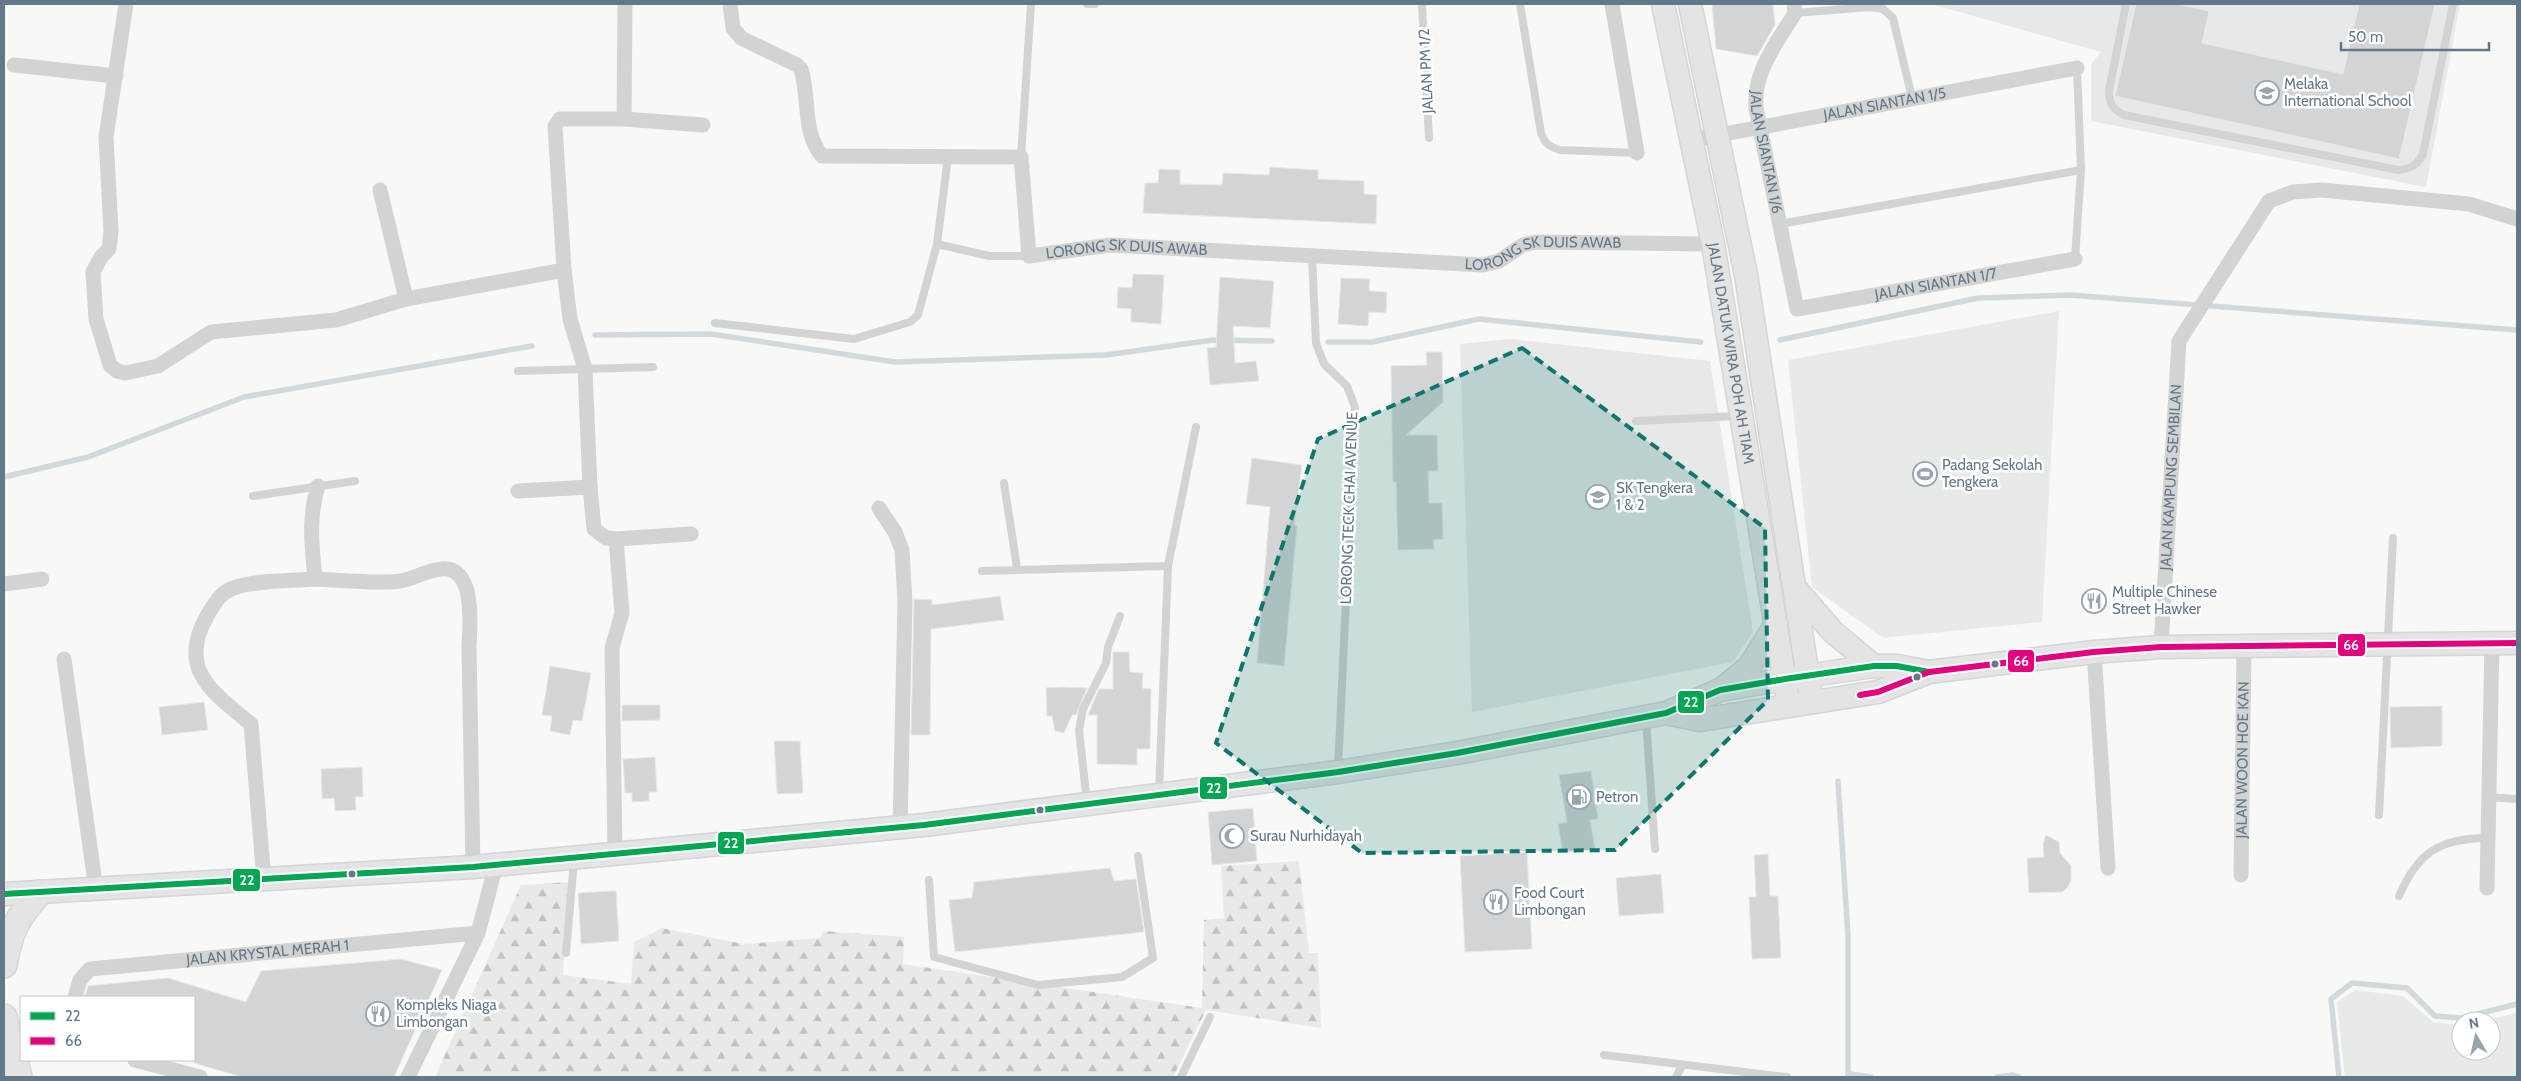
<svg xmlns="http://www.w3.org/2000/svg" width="2521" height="1081" viewBox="0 0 2521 1081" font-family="Cabin,sans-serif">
<defs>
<pattern id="forest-firs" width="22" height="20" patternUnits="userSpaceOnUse" patternTransform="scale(1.25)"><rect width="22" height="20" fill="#e8ebe5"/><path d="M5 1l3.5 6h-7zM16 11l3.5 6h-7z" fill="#c0c3bf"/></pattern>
</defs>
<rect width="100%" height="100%" fill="#f8f8f7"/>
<g fill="#e7e8e8">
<path d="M1931 4H2460L2426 187 2091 121V64L2101 52Z"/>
<path d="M1510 339 1710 361 1753 632 1733 662 1472 712 1460 344Z"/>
</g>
<g fill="#e8ebe5">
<path d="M2059 311 2042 622 1883 638 1812 587 1788 360Z"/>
<path d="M2355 990 2403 996 2433 1022 2461 1025V1051H2491V1021H2481L2517 1013V1077H2345L2337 1002Z"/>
</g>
<path fill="url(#forest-firs)" d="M1299 861 1309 953H1318L1321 1028 1206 1010 1173 1077H435L521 885 569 882 563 975 631 984 634 942 662 928 744 944 820 938 823 931 904 937 903 964 1202 1008 1204 920 1224 918 1221 866Z"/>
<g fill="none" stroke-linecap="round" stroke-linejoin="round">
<g stroke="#d2d9dd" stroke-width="5.5">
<path d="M595 335 711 334 895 362 1106 355 1213 340 1272 341"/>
<path d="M1780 340 1978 298 2070 295 2517 330"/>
<path d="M1328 342H1372L1479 319 1701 342"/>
<path d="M4 477 88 457 244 397 532 346"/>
<path d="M1838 781 1848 937V1077"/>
<path d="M1850 1074 1871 1077"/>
<path d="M1997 1077 2013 1075 2019 1077"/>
<path d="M2339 1077 2331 999 2352 983 2407 988 2435 1016 2462 1018 2517 1004"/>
</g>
</g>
<g fill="#d3d4d5" stroke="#e8e8e6">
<path d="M1712 4H1773L1775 25 1757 56 1716 49Z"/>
<path d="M2136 4H2178L2209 11 2202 43 2343 74 2359 4H2435L2399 159 2115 96Z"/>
<path d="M1270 167 1318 170V179L1364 181V194L1377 195 1376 224 1143 213 1145 183H1158L1159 169 1180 170V184L1222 185 1223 173 1269 175Z"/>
<path d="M1133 274 1164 275 1161 324 1131 322V309L1117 308 1118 287 1132 288Z"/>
<path d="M1220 277 1274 281 1270 328 1233 326 1235 363 1256 361 1259 381 1210 385 1207 348 1216 347Z"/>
<path d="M1341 278 1370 279 1369 291 1387 292 1386 313 1369 312 1368 326 1338 324Z"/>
<path d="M1426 352H1442L1443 402 1406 435H1437L1438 471H1428L1429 503H1442L1443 539 1433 540 1434 549 1398 550 1396 482H1393L1391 366 1427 365Z"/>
<path d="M1252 458 1302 465 1294 525 1297 526 1284 666 1257 663 1270 507 1246 504Z"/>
<path d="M1000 596 1004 620 931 629 930 735H911L914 599 932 600V605Z"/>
<path d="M1113 652H1129L1130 672 1143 673 1142 688 1151 689 1150 749H1137V765L1097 764V715H1088L1099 689H1113Z"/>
<path d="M550 666 591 673 582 721 573 720 570 735 550 731 552 716 542 715Z"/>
<path d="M1061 687 1087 688 1076 715H1072L1064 733 1055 731 1052 716H1047L1046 688Z"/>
<path d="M204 702 208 730 162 735 159 707Z"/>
<path d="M622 705H660V720L622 721Z"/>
<path d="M2442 706V746L2391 748 2390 707Z"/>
<path d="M774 741H800L803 793 777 794Z"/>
<path d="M655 757 657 792H649V801L632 802V793H625L623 759Z"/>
<path d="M362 767 363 797H355L356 810 335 811 334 798 322 799 321 769Z"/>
<path d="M1591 771 1598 819 1590 820 1595 849 1563 853 1558 824 1567 822 1559 775Z"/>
<path d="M1253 808 1257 861 1212 865 1208 812Z"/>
<path d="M2046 835 2059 842 2060 853 2071 866V881L2067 888 2062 892 2029 893 2027 858 2044 857 2043 845Z"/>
<path d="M1527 852 1532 949 1465 952 1460 856Z"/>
<path d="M1768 854 1770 896H1778L1781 958 1752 959 1749 897H1756L1754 855Z"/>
<path d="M1110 868 1114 881 1136 879 1144 932 955 952 949 900 972 898 974 882Z"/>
<path d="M1661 874 1664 913 1619 916 1616 878Z"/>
<path d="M611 891H616L619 941 581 944 578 893Z"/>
<path d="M401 959 442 970 394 1077H242L194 1063V997H85L88 986 168 978 246 1002 261 971Z"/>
</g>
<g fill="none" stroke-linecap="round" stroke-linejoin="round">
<defs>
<g id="secondary">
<path id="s7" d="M1663 4 1713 244 1787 694"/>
<path d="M1690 4 1746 275 1810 690"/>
<path d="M1795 588 1833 632 1874 666"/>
<path d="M1723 688 1749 667 1776 624"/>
<path d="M1666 713 1700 720 1878 692 1929 672 2094 652 2161 647 2517 643"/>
<path d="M4 894 473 867 924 825 1338 772 1457 753 1666 713 1720 690 1785 679 1874 666H1897L1929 672"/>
</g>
<g id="primary">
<path d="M4 965C10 931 16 919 39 893"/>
<path d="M4 1017 19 1077"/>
</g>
</defs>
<use href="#secondary" stroke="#d3d5d6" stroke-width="25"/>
<use href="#primary" stroke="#d5d6d6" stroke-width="28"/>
<g stroke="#d2d3d3" stroke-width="8">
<path d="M1087 4H1095"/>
<path d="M1422 4 1429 138"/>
<path d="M1520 4 1541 133C1545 144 1550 147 1560 150L1637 153"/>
<path d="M2126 4 2109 91C2109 104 2113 109 2124 115L2398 170C2411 169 2417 165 2423 154L2453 4"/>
<path d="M1795 13 1870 7 1883 9 1893 18 1912 98"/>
<path d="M1021 157 1031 4"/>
<path d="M1780 224 2081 170"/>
<path d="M937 244 948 157"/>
<path d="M1312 256 1316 343 1324 364 1347 386 1355 407 1338 770"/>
<path d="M2075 259 2081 170 2077 68"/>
<path d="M715 323 854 339 910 322 918 315 937 244 989 256H1029"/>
<path d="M518 371 653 367"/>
<path d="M1636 421 1739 416"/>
<path d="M1004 483 1017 568"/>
<path d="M253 496 355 481"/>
<path d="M982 571 1168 566"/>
<path d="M1646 719 1655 849"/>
<path d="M1159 792 1168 566 1196 427"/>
<path d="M2488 797 2517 799"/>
<path d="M1087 803 1079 730 1083 709 1106 663 1108 647 1120 616"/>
<path d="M2379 815 2393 538"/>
<path d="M929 880 934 957 1038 985 1122 977 1153 958 1138 856"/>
<path d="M2399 896C2418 852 2440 838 2488 838"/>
<path d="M566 953 574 860"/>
<path d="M1604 1055 1787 1077"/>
<path d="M1181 1077 1210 1017"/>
<path d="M1676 1077 1682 1066"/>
</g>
<g stroke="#d2d3d3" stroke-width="15">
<path d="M126 4 106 137 111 231 109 249 101 257 93 272 96 319 110 365 117 371 125 373 158 366 211 332 336 320 406 299 564 270"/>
<path id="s1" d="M730 4 733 28 741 38 797 65 801 69C810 98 802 132 822 156L1021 157 1029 256 1111 245 1483 265 1499 261 1523 245 1536 242 1713 244"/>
<path d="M1612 4 1637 153"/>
<path id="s2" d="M1794 4 1795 13C1777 43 1753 71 1756 108L1797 309 2075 259"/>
<path d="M14 65 116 76"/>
<path d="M624 119 625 4"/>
<path id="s3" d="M1692 140 2077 68"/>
<path d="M380 190 406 299"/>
<path d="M518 491 590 487"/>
<path d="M879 508 895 532 902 550 905 602 900 827"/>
<path d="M691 534 616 539 606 538 594 529 590 487 585 369 570 319 564 270 555 126 560 119H624L703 125"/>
<path d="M315 579C339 580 378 584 400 581 414 579 427 570 441 569 476 565 470 626 469 646L473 867"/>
<path d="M4 584 42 579"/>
<path id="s4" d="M2161 647 2179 341 2269 201 2293 192 2322 190 2469 204 2517 219"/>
<path d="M2094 652 2108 868"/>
<path d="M64 659 96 890"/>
<path d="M615 854 612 648 622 613 616 539"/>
<path id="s5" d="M2241 875 2244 646"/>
<path d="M264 880 251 724C212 692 177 669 207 616 215 603 220 592 236 587 260 580 289 581 315 579 312 547 308 518 318 486"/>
<path d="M2487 888 2492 643"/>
<path id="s6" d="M75 997 80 980 90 969 478 933"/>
<path d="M135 1060 200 1077"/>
<path d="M408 1077 478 933 496 865"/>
</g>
<use href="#secondary" stroke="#e4e4e4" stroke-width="22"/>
<use href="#primary" stroke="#e4e4e4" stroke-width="25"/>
<defs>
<path id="bus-1" d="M4 894 473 867 924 825 1338 772 1457 753 1666 713 1720 690 1785 679 1874 666H1897L1929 672"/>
<path id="bus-2" d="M1860 695 1878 692 1929 672 2094 652 2161 647 2517 643"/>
</defs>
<use href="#bus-1" stroke="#fff" stroke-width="10"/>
<use href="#bus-2" stroke="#fff" stroke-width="10"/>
<use href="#bus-1" stroke="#00a651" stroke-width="6"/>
<use href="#bus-2" stroke="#e5007d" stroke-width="6"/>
</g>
<path fill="#0f766e" fill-opacity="0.2" stroke="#0f766e" stroke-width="4" stroke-dasharray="10 6" stroke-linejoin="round" d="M1522 348 1765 528 1768 700 1615 850 1362 853 1216 743 1318 439Z"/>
<defs>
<symbol id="school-ring" viewBox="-11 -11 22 22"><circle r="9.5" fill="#fff" stroke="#98a5b0" stroke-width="1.5"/><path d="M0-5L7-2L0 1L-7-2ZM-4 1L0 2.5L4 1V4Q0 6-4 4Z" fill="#98a5b0"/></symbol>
<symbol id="stadium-ring" viewBox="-11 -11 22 22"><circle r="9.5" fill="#fff" stroke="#98a5b0" stroke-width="1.5"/><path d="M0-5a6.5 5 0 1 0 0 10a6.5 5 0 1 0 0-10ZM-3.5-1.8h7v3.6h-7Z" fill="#98a5b0"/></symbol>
<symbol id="restaurant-ring" viewBox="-11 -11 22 22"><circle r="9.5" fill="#fff" stroke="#98a5b0" stroke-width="1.5"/><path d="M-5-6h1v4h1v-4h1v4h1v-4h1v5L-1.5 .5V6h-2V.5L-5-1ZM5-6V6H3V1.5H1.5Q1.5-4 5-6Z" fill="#98a5b0"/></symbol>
<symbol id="fuel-ring" viewBox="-11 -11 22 22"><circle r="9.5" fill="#fff" stroke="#98a5b0" stroke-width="1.5"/><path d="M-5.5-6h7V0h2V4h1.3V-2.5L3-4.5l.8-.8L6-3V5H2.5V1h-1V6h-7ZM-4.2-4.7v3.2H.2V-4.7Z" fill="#98a5b0"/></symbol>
<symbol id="mosque-ring" viewBox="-11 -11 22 22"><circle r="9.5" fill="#fff" stroke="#98a5b0" stroke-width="1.5"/><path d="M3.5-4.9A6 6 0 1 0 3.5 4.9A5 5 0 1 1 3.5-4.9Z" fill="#98a5b0"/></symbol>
</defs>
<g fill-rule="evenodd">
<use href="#school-ring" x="2253" y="79" width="28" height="28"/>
<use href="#stadium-ring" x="1911" y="460" width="28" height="28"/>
<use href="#school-ring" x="1584" y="483" width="28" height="28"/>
<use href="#restaurant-ring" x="2080" y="587" width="28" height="28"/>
<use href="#fuel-ring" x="1565" y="783" width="28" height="28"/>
<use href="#mosque-ring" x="1218" y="822" width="28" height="28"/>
<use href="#restaurant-ring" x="1482" y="888" width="28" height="28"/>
<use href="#restaurant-ring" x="364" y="1000" width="28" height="28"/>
</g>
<g fill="#65788a" stroke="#fff" stroke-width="2">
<circle cx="1995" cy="664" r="4.5"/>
<circle cx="1917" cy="677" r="4.5"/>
<circle cx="1040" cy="810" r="4.5"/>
<circle cx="352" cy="874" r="4.5"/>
</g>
<g text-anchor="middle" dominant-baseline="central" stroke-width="5" stroke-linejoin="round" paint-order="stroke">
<g font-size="15" fill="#65788a" stroke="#fff">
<text transform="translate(1426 71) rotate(-93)">JALAN PM 1/2</text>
<text stroke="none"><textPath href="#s3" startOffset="196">JALAN SIANTAN 1/5</textPath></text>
<text stroke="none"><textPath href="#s2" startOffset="159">JALAN SIANTAN 1/6</textPath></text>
<text stroke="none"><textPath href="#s1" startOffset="592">LORONG SK DUIS AWAB</textPath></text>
<text stroke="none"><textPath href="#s1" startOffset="1012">LORONG SK DUIS AWAB</textPath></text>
<text stroke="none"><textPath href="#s2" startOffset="460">JALAN SIANTAN 1/7</textPath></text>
<text stroke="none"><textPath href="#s7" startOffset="356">JALAN DATUK WIRA POH AH TIAM</textPath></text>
<text stroke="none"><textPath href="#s4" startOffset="170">JALAN KAMPUNG SEMBILAN</textPath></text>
<text transform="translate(1349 508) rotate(-88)">LORONG TECK CHAI AVENUE</text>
<text stroke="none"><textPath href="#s5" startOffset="115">JALAN WOON HOE KAN</textPath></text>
<text stroke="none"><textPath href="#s6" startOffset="211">JALAN KRYSTAL MERAH 1</textPath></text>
</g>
<g font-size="15" fill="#65788a" stroke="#fff" text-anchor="start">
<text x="2284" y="84">Melaka<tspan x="2284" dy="17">International School</tspan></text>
<text x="1942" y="465">Padang Sekolah<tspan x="1942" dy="17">Tengkera</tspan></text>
<text x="1616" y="488">SK Tengkera<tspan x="1616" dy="17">1 &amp; 2</tspan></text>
<text x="2112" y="592">Multiple Chinese<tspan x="2112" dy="17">Street Hawker</tspan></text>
<text x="1596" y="797">Petron</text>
<text x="1250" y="836">Surau Nurhidayah</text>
<text x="1514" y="893">Food Court<tspan x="1514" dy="17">Limbongan</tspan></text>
<text x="396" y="1005">Kompleks Niaga<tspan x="396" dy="17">Limbongan</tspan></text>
</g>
</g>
<g stroke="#fff" stroke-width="2">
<rect x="2337" y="633" width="29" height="24" rx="5" fill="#e5007d"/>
<rect x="2007" y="649" width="28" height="24" rx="5" fill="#e5007d"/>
<rect x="1677" y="690" width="28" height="24" rx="5" fill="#00a651"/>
<rect x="1199" y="776" width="29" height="24" rx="5" fill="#00a651"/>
<rect x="717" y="831" width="28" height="24" rx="5" fill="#00a651"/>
<rect x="232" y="868" width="29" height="24" rx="5" fill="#00a651"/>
</g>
<g font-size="14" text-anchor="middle" font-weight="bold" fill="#fff">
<text x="2351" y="650">66</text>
<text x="2021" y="666">66</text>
<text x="1691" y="707">22</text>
<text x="1214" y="793">22</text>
<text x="731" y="848">22</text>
<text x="247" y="885">22</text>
</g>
<rect width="2521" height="1081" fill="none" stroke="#65788a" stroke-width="10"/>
<rect x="20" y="996" width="175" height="65" fill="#ffffff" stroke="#c1c9d0"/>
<rect x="30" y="1012" width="25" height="8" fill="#00a651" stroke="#c1c9d0"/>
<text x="65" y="1021" font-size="15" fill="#65788a">22</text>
<rect x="30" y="1037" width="25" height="8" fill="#e5007d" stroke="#c1c9d0"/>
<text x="65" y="1046" font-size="15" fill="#65788a">66</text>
<g transform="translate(2476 1036) rotate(351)"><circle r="24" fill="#ffffff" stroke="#c1c9d0"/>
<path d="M0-4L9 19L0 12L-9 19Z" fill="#98a5b0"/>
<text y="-8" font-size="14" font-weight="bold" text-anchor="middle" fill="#65788a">N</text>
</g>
<path d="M2341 42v8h148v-8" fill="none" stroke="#65788a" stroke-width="2.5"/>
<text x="2348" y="42" font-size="15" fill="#65788a" stroke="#ffffff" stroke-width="4" paint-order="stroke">50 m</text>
</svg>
